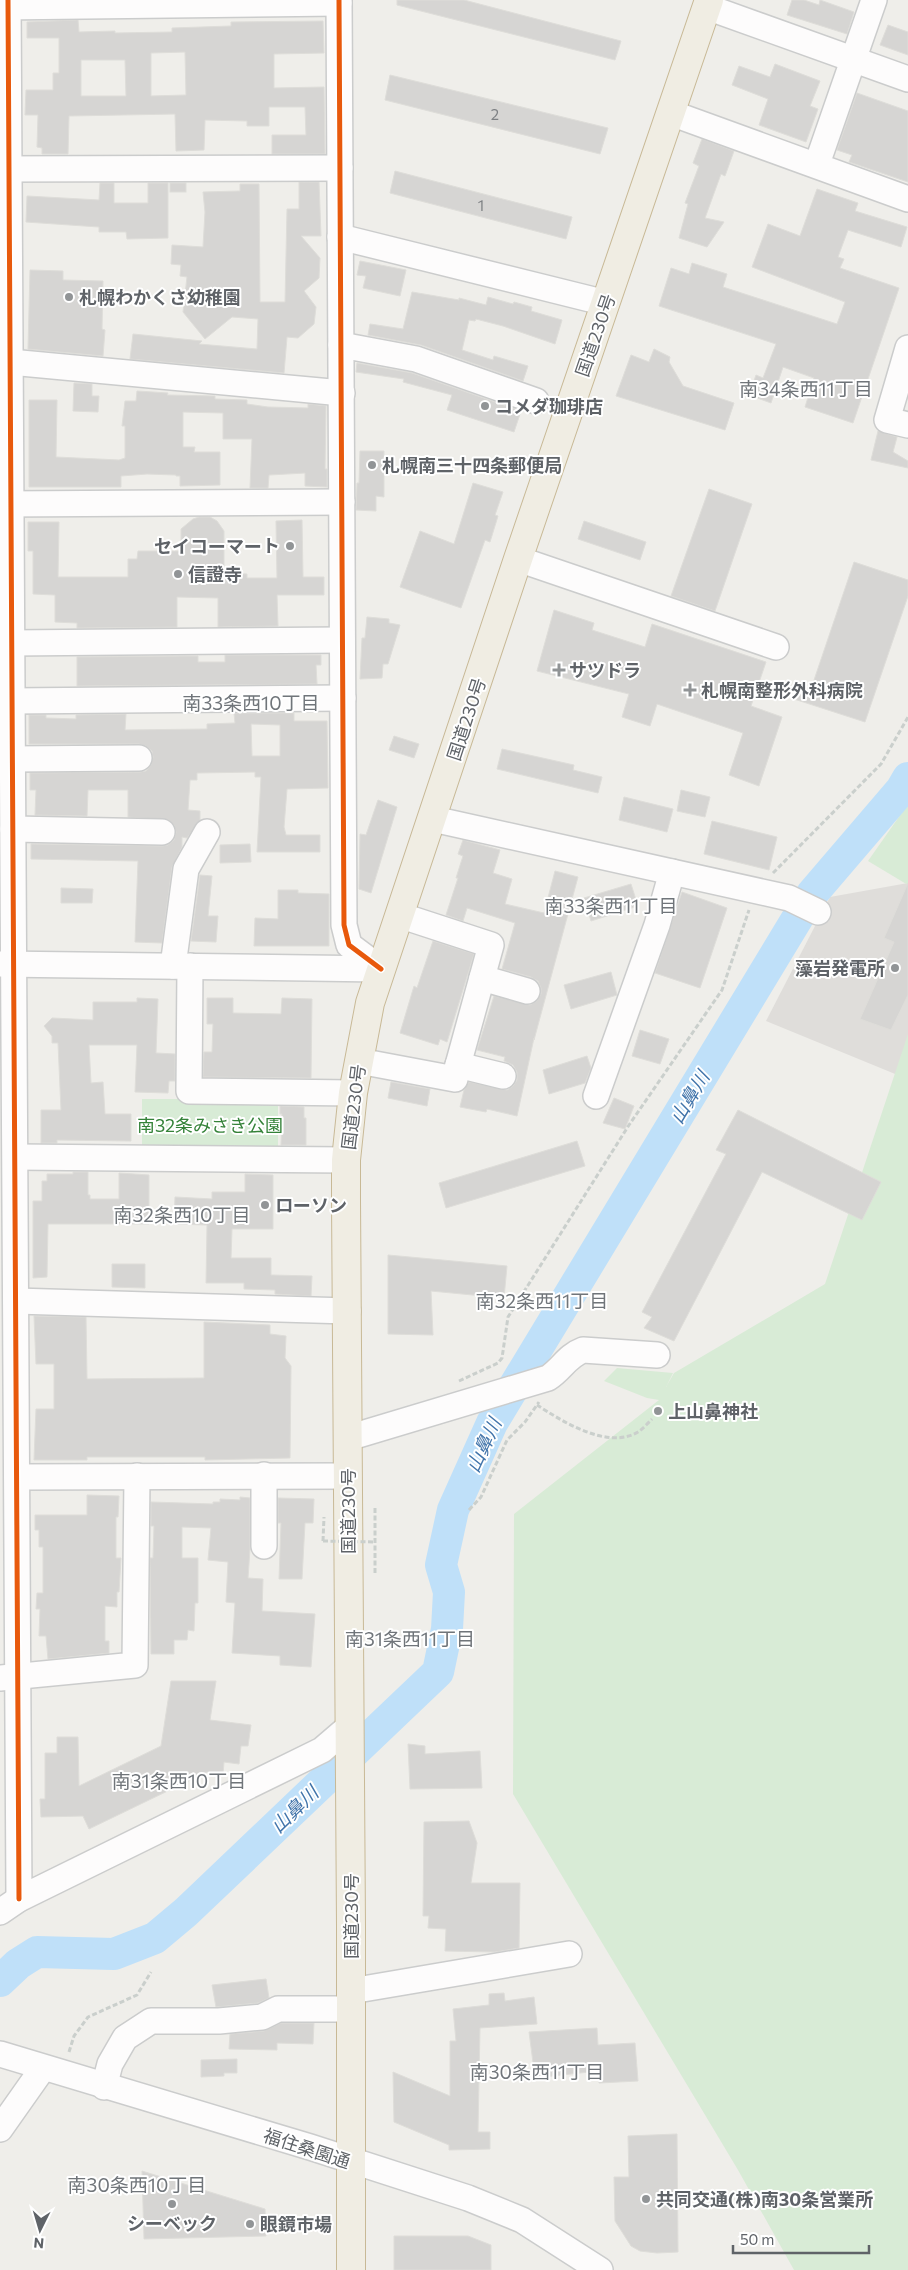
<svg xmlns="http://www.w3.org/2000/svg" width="908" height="2270" viewBox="0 0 908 2270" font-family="Commissioner,'Noto Sans JP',sans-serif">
<rect width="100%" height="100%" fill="#efeeea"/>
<path fill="#dfddda" d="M908 883V1057L900 1076 766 1021 830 897Z"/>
<g fill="#d8ebd6">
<path d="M908 804V885L868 861Z"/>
<path d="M908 1034V2270H794L738 2170 513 1794 514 1514 659 1400 647 1398 604 1381 617 1368 673 1373 666 1387 674 1373 825 1284Z"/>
<rect x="142" y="1099" width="136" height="52"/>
</g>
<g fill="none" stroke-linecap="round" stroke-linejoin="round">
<path stroke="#bfe0f9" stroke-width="32" d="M0 1981 18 1964 37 1952 114 1954 155 1938 186 1912 438 1672 447 1629 449 1592 441 1565 453 1510 492 1423 812 894 901 790 908 778"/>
</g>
<g fill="#d6d5d3" stroke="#deddd9" fill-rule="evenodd">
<path d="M397 0H464L621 41 615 60 397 5Z"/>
<path d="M792 0H804L819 5 820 0 854 12 847 34 787 15Z"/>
<path d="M78 20 79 32 115 31V33L172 32V28L231 26V22L323 21 324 53 274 54V88L324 87 325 154H272V135H306L305 107H269V126H247V121L205 120 204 150 176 151 175 114 69 116 68 154H42V148L37 147 38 115H25L26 90H53V73H59V38H27V22ZM185 52 186 95 151 96V53ZM81 60H125L126 96H81Z"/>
<path d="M888 25 908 32V55L880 45Z"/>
<path d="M775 64 820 81 810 106 818 109 806 142 759 125 768 99 732 85 739 66 770 77Z"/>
<path d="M390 75 608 128 600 154 385 100Z"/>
<path d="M857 93 908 111V182L849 162 852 155 837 150Z"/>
<path d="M702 139 734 151 725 176 721 174 705 218 724 222 707 247 679 238 688 204 685 203 699 166 693 163Z"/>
<path d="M395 171 572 217 566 239 390 193Z"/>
<path d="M299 182H319L321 236H301L320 258 319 278 304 291 316 307 314 324 298 338 287 337 284 373 130 359 133 334 202 341 199 344 257 349 258 319 232 317 205 339 183 312 187 277 180 276 181 265 171 264 172 245 203 247 205 212 203 192 240 191V184H259L260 302H285L287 209H299Z"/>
<path d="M100 183H114V203H148V183H168V238L127 239 126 232H99V227L26 222 27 196 99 200Z"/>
<rect x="170" y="183" width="16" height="9"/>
<path d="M817 189 858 203 855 211 907 227 901 247 848 230 838 257 844 259 840 268 899 288 853 423 805 407 814 378 783 367 771 403 749 395 756 375 763 378 776 344 659 306 671 268 689 274 692 263 727 274 723 287 837 324 845 302 752 267 768 224 800 236Z"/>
<path d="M360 261 406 270 400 296 363 288 366 276 357 275Z"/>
<path d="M30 270 63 271V280L103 281 102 329 105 330 103 356 28 349Z"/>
<path d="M412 292 459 300V298L486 305 488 297 513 304 514 302 532 307 531 311 562 320 555 344 503 326 476 319 475 321 469 320 462 350 493 360 494 356 528 366 523 381 421 345 368 335 370 324 403 329Z"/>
<path d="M654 349 670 357 669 362 683 386 734 403 725 430 616 396 631 355 649 362Z"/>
<path d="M357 363 412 373 521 411 514 432 447 410 452 395 403 382 404 379 356 372Z"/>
<path d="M74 383 92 384V396H99L98 412 73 411Z"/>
<path d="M137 391 168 393 167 395 215 396V399L247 400V404L268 407 308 408V404L326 406 325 469H327V487L305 486V473L269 475 268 488H250L252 439H223V413L183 412V447H195L194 452H220V485L180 486V476H176V475L147 474 121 476V487H29V400H57L56 457 119 460 125 458V426H122L125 401H136Z"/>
<path d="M878 431 897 437 893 452 908 461V468L871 460Z"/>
<path d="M360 451H384V497L376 496V511L356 510 357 483H359Z"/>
<path d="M473 483 503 492 495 515 498 516 490 542 485 540 461 608 400 587 420 531 454 544Z"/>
<path d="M709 489 752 504 715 611 671 596Z"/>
<path d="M199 517H210L217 521 224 531V573L247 574V578H277L276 521 302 520 303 577H324V595H277L278 626 218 627V598L177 597V627L77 628V623L55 622V595L33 594V551H28V522H59L58 577H128V559H137L138 551H181V529L193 519Z"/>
<path d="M584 521 646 542 640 560 578 539Z"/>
<path d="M854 562 908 580V596L865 722 794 699 800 684 811 689Z"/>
<path d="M554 610 594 623 592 630 645 647 652 624 766 662 751 706 782 717 759 786 729 775 743 733 657 704 650 726 622 717 629 694 537 671Z"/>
<path d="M367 617 389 619V623L400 625 388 664H383L382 678 360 679 362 638H365Z"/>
<path d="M225 655H321V665H316L317 684 77 686V657L187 656H198V662H225Z"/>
<path d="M234 713H294V721H327L328 788 287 789 284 827 286 835H320V852H257L261 777H255V772L197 773V780H190L188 810 200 811V820L187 838 182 837V847L172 867 162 943 135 942 138 861 31 859V844L162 846 168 845 174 840 176 832 174 825 169 820 128 817V790H88L87 816 35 815 36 790H30V773L140 772 146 771 151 765 153 757 152 751 146 746 139 744H29V715H46V718L76 719V715L126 714 125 730 207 729V724L235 723ZM251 724 280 725V756H252Z"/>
<path d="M394 736 419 744 414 758 389 750Z"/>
<path d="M502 749 574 765 573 770 602 777 598 793 497 769Z"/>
<path d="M681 790 710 797 705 817 677 811Z"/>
<path d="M624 797 673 809 667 832 619 820Z"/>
<path d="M378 800 397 807 371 893 359 889 360 834 366 835Z"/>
<path d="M712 821 777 837 769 870 704 854Z"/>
<path d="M463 840 500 850 493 873 512 879 505 904 544 913 555 871 578 877 534 1040V1038L517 1116 487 1109 486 1112 460 1107 464 1090 469 1082 507 1090 513 1086 517 1080V1072L513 1065 504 1061 505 1057 477 1050 494 996 530 1005 537 1001 541 994V988L538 981 531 977 502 969 515 923 467 908 463 921 446 915 458 878H456L463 856 458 854Z"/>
<path d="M250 844 251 862 220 863V845Z"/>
<path d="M200 875 212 876 208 916H218L216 942 191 941Z"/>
<path d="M908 883V995L891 1030 860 1019 894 942 884 938Z"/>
<path d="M631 884 638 906 591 921 584 898Z"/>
<path d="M61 888 93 889 92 903H61Z"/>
<path d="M278 890H298V893L329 894V946H254L255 918 278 919Z"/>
<path d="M682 892 727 908 700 988 655 973Z"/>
<path d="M433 941 474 954 447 1042 440 1039 438 1045 400 1033 414 986 417 988Z"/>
<path d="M611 972 617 995 571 1009 564 985Z"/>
<path d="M137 998 158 999 156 1053 175 1054V1081H169L168 1093 135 1092 137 1045H89L91 1083 103 1082 105 1114H131V1141L57 1140V1143H41V1110H61L58 1043H52V1036L44 1026 52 1018 93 1020V1002H137Z"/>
<path d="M207 998H233V1013L281 1014 282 998 312 999 311 1078 203 1077 204 1052H212L213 1024H207Z"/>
<path d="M640 1030 669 1039 660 1064 632 1056Z"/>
<path d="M587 1056 591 1068 585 1083 549 1094 543 1070Z"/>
<path d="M391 1082 430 1089 427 1106 388 1098Z"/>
<path d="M614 1098 634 1106 625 1129 603 1123Z"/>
<path d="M280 1106 304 1107V1118H306V1145H281L282 1114H280Z"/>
<path d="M738 1110 881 1182 862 1220 762 1172 674 1341 644 1328 652 1317 642 1312 726 1154 716 1150Z"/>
<path d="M577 1141 585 1166 446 1208 439 1183Z"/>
<path d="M73 1172H88V1195H90V1199H119V1173L149 1175V1224H48L47 1277 33 1278V1201H42V1181H47V1174H73Z"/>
<path d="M245 1174 273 1175V1229H232L231 1258H271V1275L312 1276 311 1296 275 1294V1290L244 1289V1283H206L207 1225 174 1224 175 1197 212 1199V1192H245Z"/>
<path d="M388 1255 507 1266 504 1298 431 1291 433 1335 388 1334Z"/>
<path d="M112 1264H145V1288L112 1287Z"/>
<path d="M34 1316 86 1317 87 1379 204 1378V1322L270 1325V1334L286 1336 285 1358 291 1366 290 1458 205 1460V1457H87V1460H34L36 1409H54V1364H36Z"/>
<path d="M87 1495 119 1496 118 1517H116V1558H121L119 1592H117V1607L105 1606V1641H109V1653L48 1659 46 1636H39L40 1609H36L37 1593H43V1547H39V1530H35V1515H87Z"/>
<path d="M240 1497 250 1498V1549L248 1578 263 1579 262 1611 315 1614 311 1667 280 1665V1656L232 1653 235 1603 226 1602 228 1562 208 1560 211 1528 182 1527V1558H198V1603H195L194 1631 188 1630 187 1640H174V1654H151L150 1558H153L154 1526H151V1502L213 1504V1502H220V1499L240 1500Z"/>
<path d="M278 1498 314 1499 313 1523H305L302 1579H279L281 1523H278Z"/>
<path d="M171 1681H216L210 1720 251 1725 248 1746H241L239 1764 224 1762 223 1774 207 1772 89 1829 83 1816 41 1817 40 1799H45V1753H57V1737H78L79 1786 161 1746Z"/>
<path d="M408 1744 425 1746V1754L480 1751 482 1788 410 1789Z"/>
<path d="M469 1821 477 1843 471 1883H520L519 1948 495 1952 445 1951 446 1929 428 1928 429 1916H423L424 1822Z"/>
<path d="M266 1979 269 1998 258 2003 216 2007 212 1985Z"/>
<path d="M504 1993 505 2001 534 1997 537 2024 480 2028 478 2132H490V2149L449 2150V2145L394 2122 393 2072 450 2096V2041H456L453 2009 489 2005V1994Z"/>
<path d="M281 2023H314L313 2044 277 2043V2050L229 2049 230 2034 264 2031Z"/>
<path d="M597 2028 598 2045 635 2043 638 2081 599 2083 598 2071 535 2078 529 2032Z"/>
<path d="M237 2059V2073H224V2076L201 2077V2060Z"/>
<path d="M677 2134 678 2252 657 2253 640 2251 631 2246 615 2221 614 2177H629L628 2136Z"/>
<path d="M142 2171 265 2209 266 2236 144 2239Z"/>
<path d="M394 2236H468L491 2245V2270H394Z"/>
</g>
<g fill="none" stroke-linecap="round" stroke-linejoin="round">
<defs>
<g id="minor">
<path d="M8 0 19 1899"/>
<path d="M339 0 344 925 349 945 381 969"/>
<path d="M0 7 339 3"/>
<path d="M707 7 908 79"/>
<path d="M671 113 908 199"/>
<path d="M817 164 874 0"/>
<path d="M0 169 340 168"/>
<path d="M340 237 606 303"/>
<path d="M341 345 416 359 536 401"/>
<path d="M908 348 887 420 908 425"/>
<path d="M10 362 342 393"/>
<path d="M0 504 342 502"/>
<path d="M518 559 776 647"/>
<path d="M11 643 342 640"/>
<path d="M12 701 343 698"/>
<path d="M12 759 139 758"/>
<path d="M433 819 789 898 818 912"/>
<path d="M13 829 162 832"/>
<path d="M0 964 381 969"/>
<path d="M173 966 186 869 207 832"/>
<path d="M190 966 189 1091 353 1093"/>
<path d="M482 978 527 991"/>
<path d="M359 1061 455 1079 458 1065 491 945 399 915"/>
<path d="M458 1065 503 1076"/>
<path d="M596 1096 657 925 672 872"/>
<path d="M16 1157 346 1160"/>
<path d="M16 1301 348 1311"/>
<path d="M348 1438 548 1378C562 1369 567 1356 583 1350L657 1355"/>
<path d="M264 1475V1546"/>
<path d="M17 1477 348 1476"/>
<path d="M0 1678 135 1665 137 1476"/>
<path d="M0 1912 19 1899 322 1750 350 1726"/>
<path d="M351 1991 569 1954"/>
<path d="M0 2054 310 2147 468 2198 522 2220 600 2270"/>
<path d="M104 2087 110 2064 125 2038 151 2021H219L262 2017 278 2009H351"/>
<path d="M0 2129 43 2068"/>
</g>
<path id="highway" d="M351 2270V1926L346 1200V1160L353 1093 370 1003 518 559 709 0"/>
</defs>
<use href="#minor" stroke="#cbcccc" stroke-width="28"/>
<use href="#highway" stroke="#c8b996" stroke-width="30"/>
<g stroke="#cacfcc" stroke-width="3" stroke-dasharray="5 2.5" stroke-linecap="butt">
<path d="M773 873 881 764 908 717"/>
<path d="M459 1381 498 1363 502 1358 508 1317 629 1125 722 990 749 910"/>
<path d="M537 1405C563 1422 608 1450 638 1432 643 1429 648 1423 652 1419"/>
<path d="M375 1508V1573"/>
<path d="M469 1510 481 1497 507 1440 525 1422 539 1402"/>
<path d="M323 1541 324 1517"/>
<path d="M69 2052 74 2036 88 2017 137 1995 151 1972"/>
</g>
<use href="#minor" stroke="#fdfcfc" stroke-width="25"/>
<use href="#highway" stroke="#f0ede3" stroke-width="28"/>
<path stroke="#cacfcc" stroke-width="3" stroke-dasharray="5 2.5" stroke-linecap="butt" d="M323 1541 375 1542"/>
<defs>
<g id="cycleway">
<path d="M8 0 19 1899"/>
<path d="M339 0 344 925 349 945 381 969"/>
</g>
</defs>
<use href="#cycleway" stroke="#fff" stroke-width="8"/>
<use href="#cycleway" stroke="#e8590c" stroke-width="5"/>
</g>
<g fill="#919496" stroke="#fff" stroke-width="2">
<circle cx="69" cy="297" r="5"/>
<circle cx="485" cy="406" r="5"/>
<circle cx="372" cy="465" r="5"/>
<circle cx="290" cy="546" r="5"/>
<circle cx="178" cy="574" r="5"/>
<path d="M556.5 662.5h5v5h5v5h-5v5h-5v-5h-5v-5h5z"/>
<path d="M687.5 682.5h5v5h5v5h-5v5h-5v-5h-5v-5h5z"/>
<circle cx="895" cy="968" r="5"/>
<circle cx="265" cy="1205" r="5"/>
<circle cx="658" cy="1411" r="5"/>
<circle cx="646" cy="2199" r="5"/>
<circle cx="172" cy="2204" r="5"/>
<circle cx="250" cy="2224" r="5"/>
</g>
<g text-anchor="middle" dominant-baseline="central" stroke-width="4" stroke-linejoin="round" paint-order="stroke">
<g font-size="15" fill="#7e8184">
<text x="495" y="114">2</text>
<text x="481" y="205">1</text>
</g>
<g font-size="18" font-weight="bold" fill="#5f6368" stroke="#fff" text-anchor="start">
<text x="79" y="297">札幌わかくさ幼稚園</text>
<text x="495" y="406">コメダ珈琲店</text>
<text x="382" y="465">札幌南三十四条郵便局</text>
<text x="280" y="546" text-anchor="end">セイコーマート</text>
<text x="188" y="574">信證寺</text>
<text x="569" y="670">サツドラ</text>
<text x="701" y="690">札幌南整形外科病院</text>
<text x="885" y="968" text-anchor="end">藻岩発電所</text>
<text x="275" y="1205">ローソン</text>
<text x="668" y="1411">上山鼻神社</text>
<text x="656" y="2199">共同交通(株)南30条営業所</text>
<text x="172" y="2223" text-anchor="middle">シーベック</text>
<text x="260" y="2224">眼鏡市場</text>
</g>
<g font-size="18" fill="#5f6368" stroke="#fff">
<text transform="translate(595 335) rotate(-71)">国道230号</text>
<text transform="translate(466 719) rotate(-72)">国道230号</text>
<text transform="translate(353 1107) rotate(-83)">国道230号</text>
<text transform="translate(348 1511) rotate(-90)">国道230号</text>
<text transform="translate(351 1916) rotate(-90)">国道230号</text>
<text transform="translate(307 2148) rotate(18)">福住桑園通</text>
</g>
<g font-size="18" fill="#348238" stroke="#fff">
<text x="210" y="1125">南32条みさき公園</text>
</g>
<g font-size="19" fill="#70757a" stroke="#fff">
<text x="806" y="388">南34条西11丁目</text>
<text x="251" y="702">南33条西10丁目</text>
<text x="611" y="905">南33条西11丁目</text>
<text x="182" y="1214">南32条西10丁目</text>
<text x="542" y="1300">南32条西11丁目</text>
<text x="410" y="1638">南31条西11丁目</text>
<text x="179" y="1780">南31条西10丁目</text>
<text x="537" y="2071">南30条西11丁目</text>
<text x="137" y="2184">南30条西10丁目</text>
</g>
<g font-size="19" font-style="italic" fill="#4174aa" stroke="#fff">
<text transform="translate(689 1097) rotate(-59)">山鼻川</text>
<text transform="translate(483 1445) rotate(-65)">山鼻川</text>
<text transform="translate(294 1809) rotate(-44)">山鼻川</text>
</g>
</g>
<g transform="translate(40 2230) rotate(185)" stroke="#ffffff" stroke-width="4" paint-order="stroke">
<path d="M0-4L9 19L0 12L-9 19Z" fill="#5f6368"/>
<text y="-8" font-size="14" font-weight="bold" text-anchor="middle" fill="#5f6368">N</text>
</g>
<path d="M733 2245v8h136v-8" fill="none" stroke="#5f6368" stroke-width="2.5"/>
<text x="740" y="2245" font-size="15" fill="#5f6368" stroke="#ffffff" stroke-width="4" paint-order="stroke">50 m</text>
</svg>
